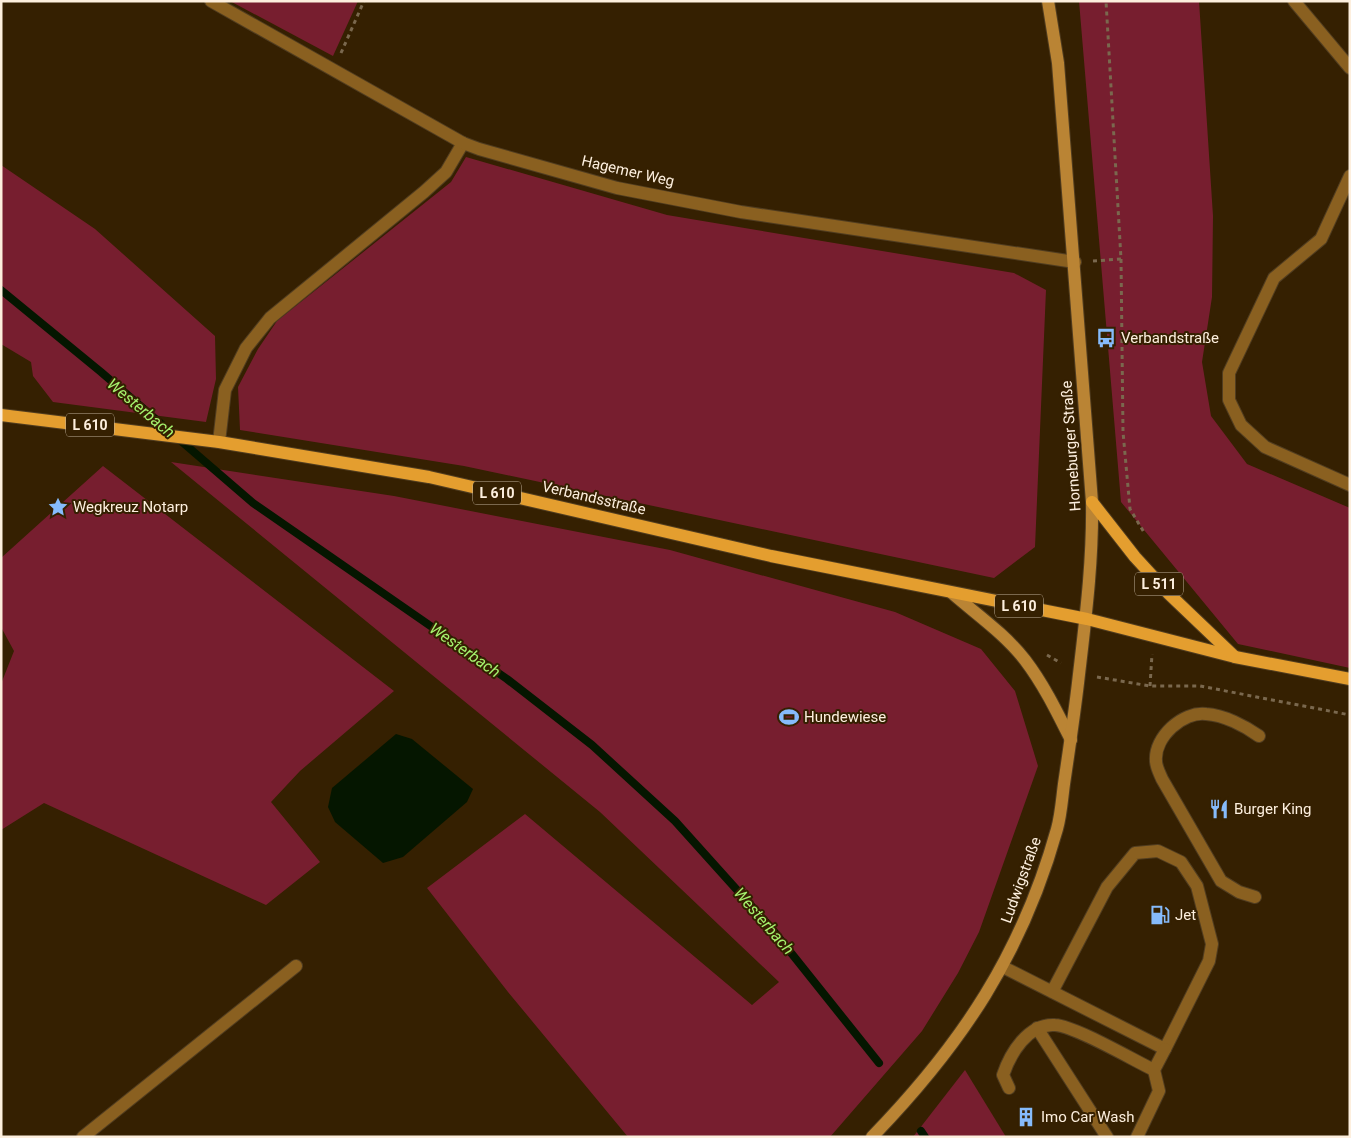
<svg xmlns="http://www.w3.org/2000/svg" width="1351" height="1138" viewBox="0 0 1351 1138" font-family="Roboto,sans-serif">
<rect width="100%" height="100%" fill="#352001"/>
<g fill="#771e2f">
<path d="M230 1H358L333 56Z"/>
<path d="M1079 1H1199L1213 216 1212 297 1202 362 1211 416 1247 464 1350 508V668L1238 644 1121 502Z"/>
<path d="M466 157 667 215 1014 273 1046 290 1035 547 994 578 464 466 240 430 238 387 258 349 277 321 451 182Z"/>
<path d="M1 165 95 229 215 336 216 379 206 422 53 402 33 376 31 362 1 344Z"/>
<path d="M171 462 394 496 670 550 895 612 981 649 1015 691 1038 766 979 932 958 973 922 1031 830 1137H628L508 992 427 888 525 814 752 1005 779 982 600 812Z"/>
<path d="M103 466 394 691 300 771 271 802 320 862 266 905 44 803 1 830V684L14 651 1 627V558Z"/>
<path d="M965 1070 1006 1137H913Z"/>
</g>
<path fill="#051600" d="M396 734 412 739 473 789 467 802 403 857 383 863 335 822 328 807 332 788Z"/>
<g fill="none" stroke-linecap="round" stroke-linejoin="round">
<g stroke="#051600" stroke-width="8">
<path d="M1 290 101 372 253 503 507 679 592 745 675 821 772 929 879 1063"/>
<path d="M921 1131 925 1137"/>
</g>
<defs>
<g id="lane">
<path d="M1294 1 1350 68"/>
<path d="M1350 176 1321 239 1274 278 1229 373V400L1241 425 1265 447 1350 485"/>
<path d="M219 442 225 390 246 348 270 318 424 192 446 172 463 143"/>
<path d="M1255 897 1239 892 1221 881 1162 779C1160 774 1156 767 1156 761 1154 737 1183 711 1206 714 1224 715 1245 726 1259 736"/>
<path d="M1003 967 1165 1049 1209 961 1212 944 1197 886 1181 862 1158 851 1135 853 1107 887 1052 992"/>
<path d="M1037 1028 1107 1137"/>
<path d="M1009 1088 1003 1075C1010 1054 1028 1023 1055 1025 1075 1026 1133 1060 1154 1070"/>
<path d="M83 1137 296 966"/>
<path d="M1137 1137 1159 1091 1154 1070 1165 1049"/>
</g>
<path id="street" d="M211 1 463 143 479 149 617 188 741 212 1075 262"/>
<g id="secondary">
<path d="M952 593C976 614 1005 634 1025 660 1044 685 1057 712 1071 740"/>
<path d="M872 1137C962 1044 1022 954 1057 829 1061 815 1062 799 1064 784 1069 750 1074 717 1078 683 1085 622 1093 563 1092 502L1058 63 1048 1"/>
</g>
<g id="primary">
<path d="M1 415 219 442 429 477 771 556 1087 619 1235 657 1350 679"/>
<path d="M1092 502 1135 557 1169 594 1235 657"/>
</g>
</defs>
<use href="#lane" stroke="#513d20" stroke-width="14"/>
<use href="#street" stroke="#513d20" stroke-width="14"/>
<use href="#secondary" stroke="#513d20" stroke-width="14"/>
<use href="#primary" stroke="#513d20" stroke-width="14"/>
<g stroke="#7a684e" stroke-width="3" stroke-dasharray="4 4" stroke-linecap="butt">
<path d="M341 53 364 1"/>
<path d="M1121 259 1123 432 1130 509 1145 534"/>
<path d="M1093 261 1121 259 1106 1"/>
<path d="M1047 655 1061 663"/>
<path d="M1097 677 1150 686H1200L1350 715"/>
<path d="M1150 686 1152 654"/>
</g>
<use href="#lane" stroke="#8a6020" stroke-width="12"/>
<use href="#street" stroke="#8a6020" stroke-width="12"/>
<use href="#secondary" stroke="#ba8434" stroke-width="12"/>
<use href="#primary" stroke="#e49e2f" stroke-width="12"/>
</g>
<defs>
<symbol id="bus-bare" viewBox="-9 -9 18 18"><path d="M-5-6H5V4H4V6H2V4H-2V6H-4V4H-5ZM-3.5-4V0h7V-4ZM-3.5 1.2v1.5H-2V1.2ZM2 1.2v1.5H3.5V1.2Z" fill="#86bbfb" stroke="#352001" stroke-width="2.5" paint-order="stroke"/></symbol>
<symbol id="sight-bare" viewBox="-9 -9 18 18"><path d="M0-6L1.8-2.2L6-1.7L2.9 1.2L3.7 5.4L0 3.3L-3.7 5.4L-2.9 1.2L-6-1.7L-1.8-2.2Z" fill="#86bbfb" stroke="#352001" stroke-width="2.5" paint-order="stroke"/></symbol>
<symbol id="stadium-bare" viewBox="-9 -9 18 18"><path d="M0-5a6.5 5 0 1 0 0 10a6.5 5 0 1 0 0-10ZM-3.5-1.8h7v3.6h-7Z" fill="#86bbfb" stroke="#352001" stroke-width="2.5" paint-order="stroke"/></symbol>
<symbol id="restaurant-bare" viewBox="-9 -9 18 18"><path d="M-5-6h1v4h1v-4h1v4h1v-4h1v5L-1.5 .5V6h-2V.5L-5-1ZM5-6V6H3V1.5H1.5Q1.5-4 5-6Z" fill="#86bbfb" stroke="#352001" stroke-width="2.5" paint-order="stroke"/></symbol>
<symbol id="fuel-bare" viewBox="-9 -9 18 18"><path d="M-5.5-6h7V0h2V4h1.3V-2.5L3-4.5l.8-.8L6-3V5H2.5V1h-1V6h-7ZM-4.2-4.7v3.2H.2V-4.7Z" fill="#86bbfb" stroke="#352001" stroke-width="2.5" paint-order="stroke"/></symbol>
<symbol id="building-bare" viewBox="-9 -9 18 18"><path d="M-4-6H4V6H1V3H-1V6H-4ZM-2.5-4.3h1.7v1.8h-1.7ZM.8-4.3h1.7v1.8H.8ZM-2.5-1h1.7V.8h-1.7ZM.8-1h1.7V.8H.8Z" fill="#86bbfb" stroke="#352001" stroke-width="2.5" paint-order="stroke"/></symbol>
</defs>
<g fill-rule="evenodd">
<use href="#bus-bare" x="1092" y="324" width="28" height="28"/>
<use href="#sight-bare" x="44" y="493" width="28" height="28"/>
<use href="#stadium-bare" x="775" y="703" width="28" height="28"/>
<use href="#restaurant-bare" x="1205" y="795" width="28" height="28"/>
<use href="#fuel-bare" x="1146" y="901" width="28" height="28"/>
<use href="#building-bare" x="1012" y="1103" width="28" height="28"/>
</g>
<g text-anchor="middle" dominant-baseline="central" stroke-width="4" stroke-linejoin="round" paint-order="stroke">
<g fill="#352001" stroke="#c1b19c" stroke-width="1">
<rect x="66" y="413.5" width="48" height="23" rx="4"/>
<rect x="473" y="481.5" width="48" height="23" rx="4"/>
<rect x="1135" y="572.5" width="48" height="23" rx="4"/>
<rect x="995" y="594.5" width="48" height="23" rx="4"/>
</g>
<g font-size="14" font-weight="bold" fill="#fdefde">
<text x="90" y="425">L 610</text>
<text x="497" y="493">L 610</text>
<text x="1159" y="584">L 511</text>
<text x="1019" y="606">L 610</text>
</g>
<g font-size="15" fill="#fdefde" stroke="#352001">
<text transform="translate(628 171) rotate(13)">Hagemer Weg</text>
<text transform="translate(1071 446) rotate(-94)">Horneburger Straße</text>
<text transform="translate(594 498) rotate(13)">Verbandsstraße</text>
<text transform="translate(1021 880) rotate(-70)">Ludwigstraße</text>
</g>
<g font-size="15" fill="#fdefde" stroke="#352001" text-anchor="start">
<text x="1121" y="338">Verbandstraße</text>
<text x="73" y="507">Wegkreuz Notarp</text>
<text x="804" y="717">Hundewiese</text>
<text x="1234" y="809">Burger King</text>
<text x="1175" y="915">Jet</text>
<text x="1041" y="1117">Imo Car Wash</text>
</g>
<g font-size="16" font-style="italic" fill="#a6f36e" stroke="#352001">
<text transform="translate(141 408) rotate(40)">Westerbach</text>
<text transform="translate(465 650) rotate(35)">Westerbach</text>
<text transform="translate(764 921) rotate(49)">Westerbach</text>
</g>
</g>
<rect width="1351" height="1138" fill="none" stroke="#fdefde" stroke-width="5"/>
</svg>
